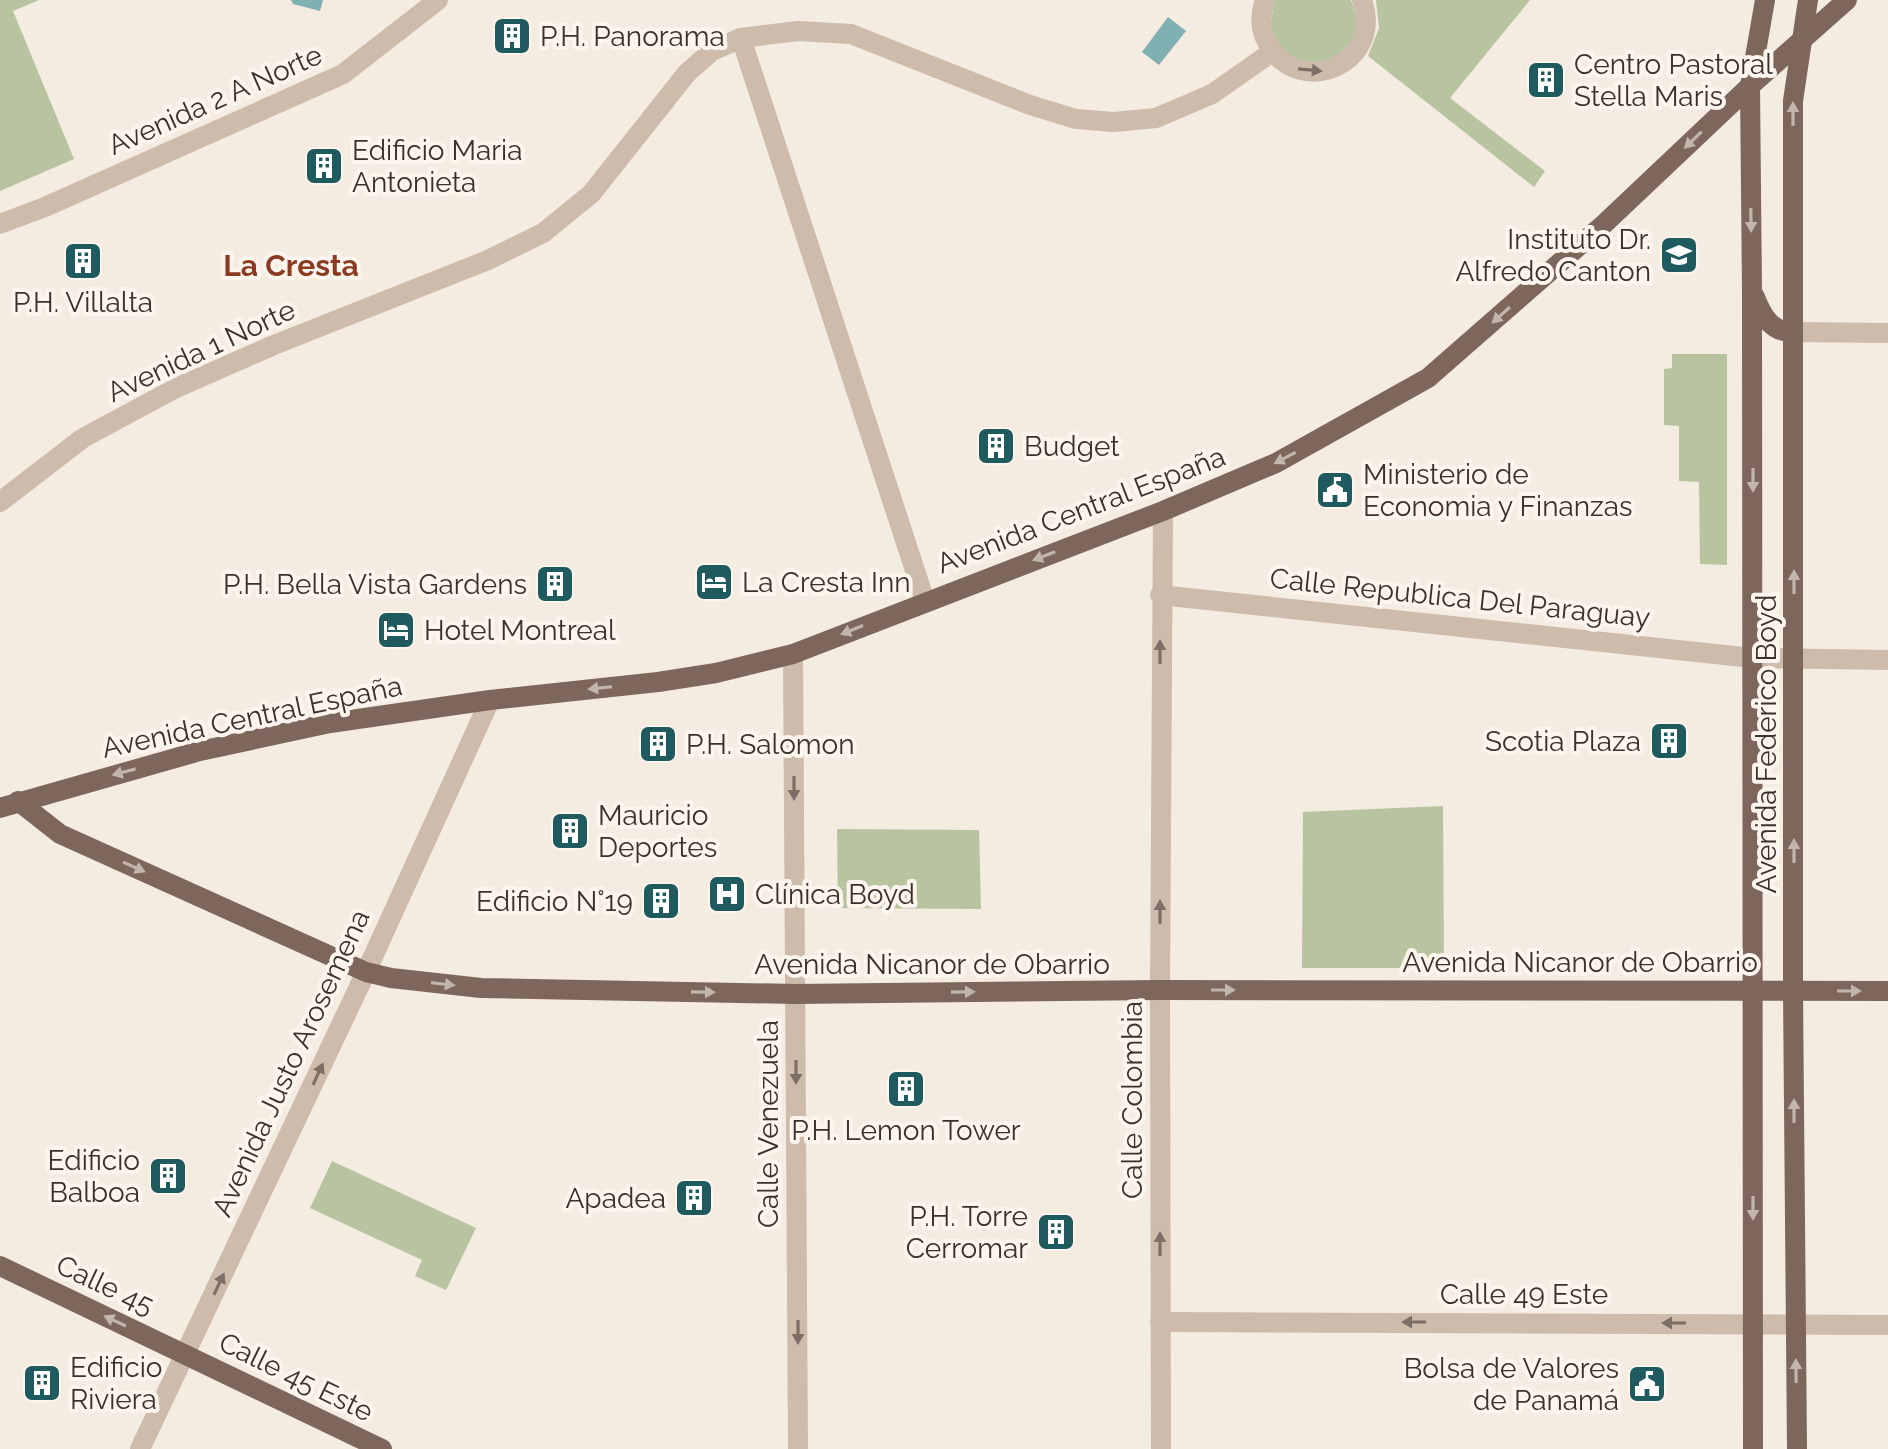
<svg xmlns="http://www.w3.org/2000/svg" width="1888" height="1449" viewBox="0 0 1888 1449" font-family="Raleway,sans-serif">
<rect width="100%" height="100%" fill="#f4ebe1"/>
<g fill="#b8c4a0">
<path d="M0 0H39L13 11 74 159 0 191Z"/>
<path d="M1274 0H1351L1357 19 1356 34 1337 58 1308 64 1283 53 1270 29Z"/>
<path d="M1376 0H1530L1450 98 1545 171 1534 187 1368 56 1379 28Z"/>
<path d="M1672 354H1727V565L1700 564 1699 482 1679 481V426L1664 425V369L1672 368Z"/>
<path d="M1443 806 1444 968H1302L1303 812Z"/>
<path d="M837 829 979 830 981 909 838 908Z"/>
<path d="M332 1161 476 1228 446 1290 415 1276 422 1260 310 1208Z"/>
</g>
<g fill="#7fb0b2">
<path d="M291 0H323L320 11 293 4Z"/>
<path d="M1168 17 1186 31 1159 65 1142 52Z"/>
</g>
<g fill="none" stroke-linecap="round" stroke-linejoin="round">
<g stroke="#cdbbac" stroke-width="20">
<path d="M1265 0C1260 14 1260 29 1267 42 1298 101 1385 64 1362 0"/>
<path d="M741 38 925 601"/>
<path d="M0 224 45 207 343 74 438 0"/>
<path d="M1792 332 1888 333"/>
<path d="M0 502 83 438 176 388 274 345 488 260 543 233 591 194 687 73 712 51 741 38 798 31 851 34 1030 105 1076 119 1114 122 1156 118 1212 94 1272 52"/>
<path d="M1160 595 1753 658 1888 660"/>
<path d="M793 654 798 1449"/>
<path d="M1160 1322 1888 1325"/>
<path d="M140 1449 366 972 490 700"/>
<path d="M1161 1449 1160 990 1163 511"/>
</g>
<g stroke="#7d675c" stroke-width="20">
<path d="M1755 297C1762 315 1771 332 1792 332"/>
<path d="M18 801 60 834 366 972 391 978 481 988 795 994 1160 990 1888 991"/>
<path d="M0 808 200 751 330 723 490 700 658 682 716 673 793 654 1163 511 1276 463 1428 378 1604 224 1750 86 1847 0"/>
<path d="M0 1266 382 1449"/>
<path d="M1753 1449 1752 292 1750 86 1765 0"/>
<path d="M1797 1449 1793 991V101L1808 0"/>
</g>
</g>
<defs><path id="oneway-solid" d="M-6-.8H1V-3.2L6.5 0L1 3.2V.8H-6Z" transform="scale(2)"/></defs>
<g fill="#7d6f65">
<use href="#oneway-solid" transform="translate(1310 70) rotate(5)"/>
<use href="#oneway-solid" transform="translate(1160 652) rotate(-90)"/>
<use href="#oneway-solid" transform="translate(794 788) rotate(90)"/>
<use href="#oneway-solid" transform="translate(1160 912) rotate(-90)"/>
<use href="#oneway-solid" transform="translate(796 1072) rotate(90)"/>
<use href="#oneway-solid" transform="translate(318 1074) rotate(-65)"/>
<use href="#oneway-solid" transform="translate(1160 1244) rotate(-90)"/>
<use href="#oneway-solid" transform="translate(219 1284) rotate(-65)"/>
<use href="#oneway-solid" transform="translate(1414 1322) rotate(-180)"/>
<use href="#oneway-solid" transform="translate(1674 1323) rotate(-180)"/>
<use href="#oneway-solid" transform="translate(798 1332) rotate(90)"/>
</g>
<g fill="#c2b5ac">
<use href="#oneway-solid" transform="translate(1793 114) rotate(-90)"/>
<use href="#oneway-solid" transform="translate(1693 140) rotate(136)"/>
<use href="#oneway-solid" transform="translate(1751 220) rotate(89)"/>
<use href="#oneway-solid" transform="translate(1501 315) rotate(138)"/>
<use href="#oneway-solid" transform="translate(1285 458) rotate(152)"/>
<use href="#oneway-solid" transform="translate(1753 480) rotate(90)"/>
<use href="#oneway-solid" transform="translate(1044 556) rotate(159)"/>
<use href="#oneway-solid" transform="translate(1794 582) rotate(-90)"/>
<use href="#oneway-solid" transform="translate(852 630) rotate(158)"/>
<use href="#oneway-solid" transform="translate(600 688) rotate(174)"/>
<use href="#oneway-solid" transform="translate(124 772) rotate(165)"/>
<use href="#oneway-solid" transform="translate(1794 851) rotate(-90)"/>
<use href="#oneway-solid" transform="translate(134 867) rotate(24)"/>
<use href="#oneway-solid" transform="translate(443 984) rotate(7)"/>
<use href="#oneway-solid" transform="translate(1223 990)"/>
<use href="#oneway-solid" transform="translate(1849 991)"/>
<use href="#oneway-solid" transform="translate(703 992) rotate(1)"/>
<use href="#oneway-solid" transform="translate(963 992) rotate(-1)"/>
<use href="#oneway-solid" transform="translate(1794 1111) rotate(-90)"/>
<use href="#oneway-solid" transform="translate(1753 1208) rotate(90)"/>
<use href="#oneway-solid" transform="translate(115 1321) rotate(-155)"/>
<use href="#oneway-solid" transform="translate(1796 1371) rotate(-91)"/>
</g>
<defs>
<symbol id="building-square" viewBox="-11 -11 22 22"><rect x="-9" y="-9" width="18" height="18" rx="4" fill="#1f5a5e" stroke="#fbf5ee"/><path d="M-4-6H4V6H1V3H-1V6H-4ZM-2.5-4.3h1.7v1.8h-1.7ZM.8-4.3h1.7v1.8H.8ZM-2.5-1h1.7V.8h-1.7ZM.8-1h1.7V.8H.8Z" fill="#fff"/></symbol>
<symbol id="school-square" viewBox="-11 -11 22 22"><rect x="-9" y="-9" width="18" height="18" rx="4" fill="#1f5a5e" stroke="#fbf5ee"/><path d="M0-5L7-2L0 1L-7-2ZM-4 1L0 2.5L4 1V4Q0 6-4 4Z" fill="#fff"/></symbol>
<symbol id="civic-square" viewBox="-11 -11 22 22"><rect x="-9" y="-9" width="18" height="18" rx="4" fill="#1f5a5e" stroke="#fbf5ee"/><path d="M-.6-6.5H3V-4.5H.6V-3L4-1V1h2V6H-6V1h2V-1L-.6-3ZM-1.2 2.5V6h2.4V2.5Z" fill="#fff"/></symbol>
<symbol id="hotel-square" viewBox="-11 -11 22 22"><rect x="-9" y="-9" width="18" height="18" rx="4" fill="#1f5a5e" stroke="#fbf5ee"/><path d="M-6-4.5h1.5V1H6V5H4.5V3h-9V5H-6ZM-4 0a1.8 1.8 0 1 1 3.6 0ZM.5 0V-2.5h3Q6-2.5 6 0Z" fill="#fff"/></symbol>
<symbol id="hospital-square" viewBox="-11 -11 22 22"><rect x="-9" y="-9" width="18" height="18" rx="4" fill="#1f5a5e" stroke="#fbf5ee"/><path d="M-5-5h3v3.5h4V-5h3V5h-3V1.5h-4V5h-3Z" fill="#fff"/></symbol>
</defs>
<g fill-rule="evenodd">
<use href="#building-square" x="490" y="14" width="44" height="44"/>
<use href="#building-square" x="1524" y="58" width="44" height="44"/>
<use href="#building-square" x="302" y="144" width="44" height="44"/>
<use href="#school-square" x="1657" y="233" width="44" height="44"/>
<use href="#building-square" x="61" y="239" width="44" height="44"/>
<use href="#building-square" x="974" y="424" width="44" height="44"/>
<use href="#civic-square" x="1313" y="468" width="44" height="44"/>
<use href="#hotel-square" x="692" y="560" width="44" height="44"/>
<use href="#building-square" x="533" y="562" width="44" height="44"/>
<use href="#hotel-square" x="374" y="608" width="44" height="44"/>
<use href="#building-square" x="1647" y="719" width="44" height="44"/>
<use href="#building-square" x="636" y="722" width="44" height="44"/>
<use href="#building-square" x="548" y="809" width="44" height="44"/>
<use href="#hospital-square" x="705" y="872" width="44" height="44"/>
<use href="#building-square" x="639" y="879" width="44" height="44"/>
<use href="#building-square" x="884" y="1067" width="44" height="44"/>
<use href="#building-square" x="146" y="1154" width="44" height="44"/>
<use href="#building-square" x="672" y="1176" width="44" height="44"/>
<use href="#building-square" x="1034" y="1210" width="44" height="44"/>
<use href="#building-square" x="20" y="1361" width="44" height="44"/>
<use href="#civic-square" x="1625" y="1362" width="44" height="44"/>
</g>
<g text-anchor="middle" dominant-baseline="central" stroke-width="8" stroke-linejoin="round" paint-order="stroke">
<g font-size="28" fill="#3b302b" stroke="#fbf5ee" text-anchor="start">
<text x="540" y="36">P.H. Panorama</text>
<text x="1574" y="64">Centro Pastoral<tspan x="1574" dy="32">Stella Maris</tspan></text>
<text x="352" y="150">Edificio Maria<tspan x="352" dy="32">Antonieta</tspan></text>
<text x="1651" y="239" text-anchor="end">Instituto Dr.<tspan x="1651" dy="32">Alfredo Canton</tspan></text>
<text x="83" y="302" text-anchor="middle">P.H. Villalta</text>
<text x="1024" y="446">Budget</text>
<text x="1363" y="474">Ministerio de<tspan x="1363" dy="32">Economia y Finanzas</tspan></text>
<text x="742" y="582">La Cresta Inn</text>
<text x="527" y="584" text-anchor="end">P.H. Bella Vista Gardens</text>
<text x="424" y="630">Hotel Montreal</text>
<text x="1641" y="741" text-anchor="end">Scotia Plaza</text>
<text x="686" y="744">P.H. Salomon</text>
<text x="598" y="815">Mauricio<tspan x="598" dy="32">Deportes</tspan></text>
<text x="755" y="894">Clínica Boyd</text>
<text x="633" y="901" text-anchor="end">Edificio N°19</text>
<text x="906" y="1130" text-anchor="middle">P.H. Lemon Tower</text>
<text x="140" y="1160" text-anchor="end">Edificio<tspan x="140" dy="32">Balboa</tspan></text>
<text x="666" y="1198" text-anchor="end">Apadea</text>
<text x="1028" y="1216" text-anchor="end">P.H. Torre<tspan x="1028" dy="32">Cerromar</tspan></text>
<text x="70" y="1367">Edificio<tspan x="70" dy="32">Riviera</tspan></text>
<text x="1619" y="1368" text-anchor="end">Bolsa de Valores<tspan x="1619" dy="32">de Panamá</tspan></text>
</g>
<g font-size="28" fill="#3b302b" stroke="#fbf5ee">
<text transform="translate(215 100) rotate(-24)">Avenida 2 A Norte</text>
<text transform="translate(201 351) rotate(-25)">Avenida 1 Norte</text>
<text transform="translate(1081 510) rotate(-21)">Avenida Central España</text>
<text transform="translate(1460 598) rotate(6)">Calle Republica Del Paraguay</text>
<text transform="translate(252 717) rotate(-12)">Avenida Central España</text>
<text transform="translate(1766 744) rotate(-90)">Avenida Federico Boyd</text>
<text x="1580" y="962">Avenida Nicanor de Obarrio</text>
<text x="932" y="964">Avenida Nicanor de Obarrio</text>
<text transform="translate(291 1063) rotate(-65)">Avenida Justo Arosemena</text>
<text transform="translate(1132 1100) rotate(-90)">Calle Colombia</text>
<text transform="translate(768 1124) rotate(-90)">Calle Venezuela</text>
<text transform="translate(105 1285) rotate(25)">Calle 45</text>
<text x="1524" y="1294">Calle 49 Este</text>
<text transform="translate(296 1377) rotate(26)">Calle 45 Este</text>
</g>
<g font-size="30" font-weight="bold" fill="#8c3b22" stroke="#fbf5ee">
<text x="291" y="265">La Cresta</text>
</g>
</g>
</svg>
